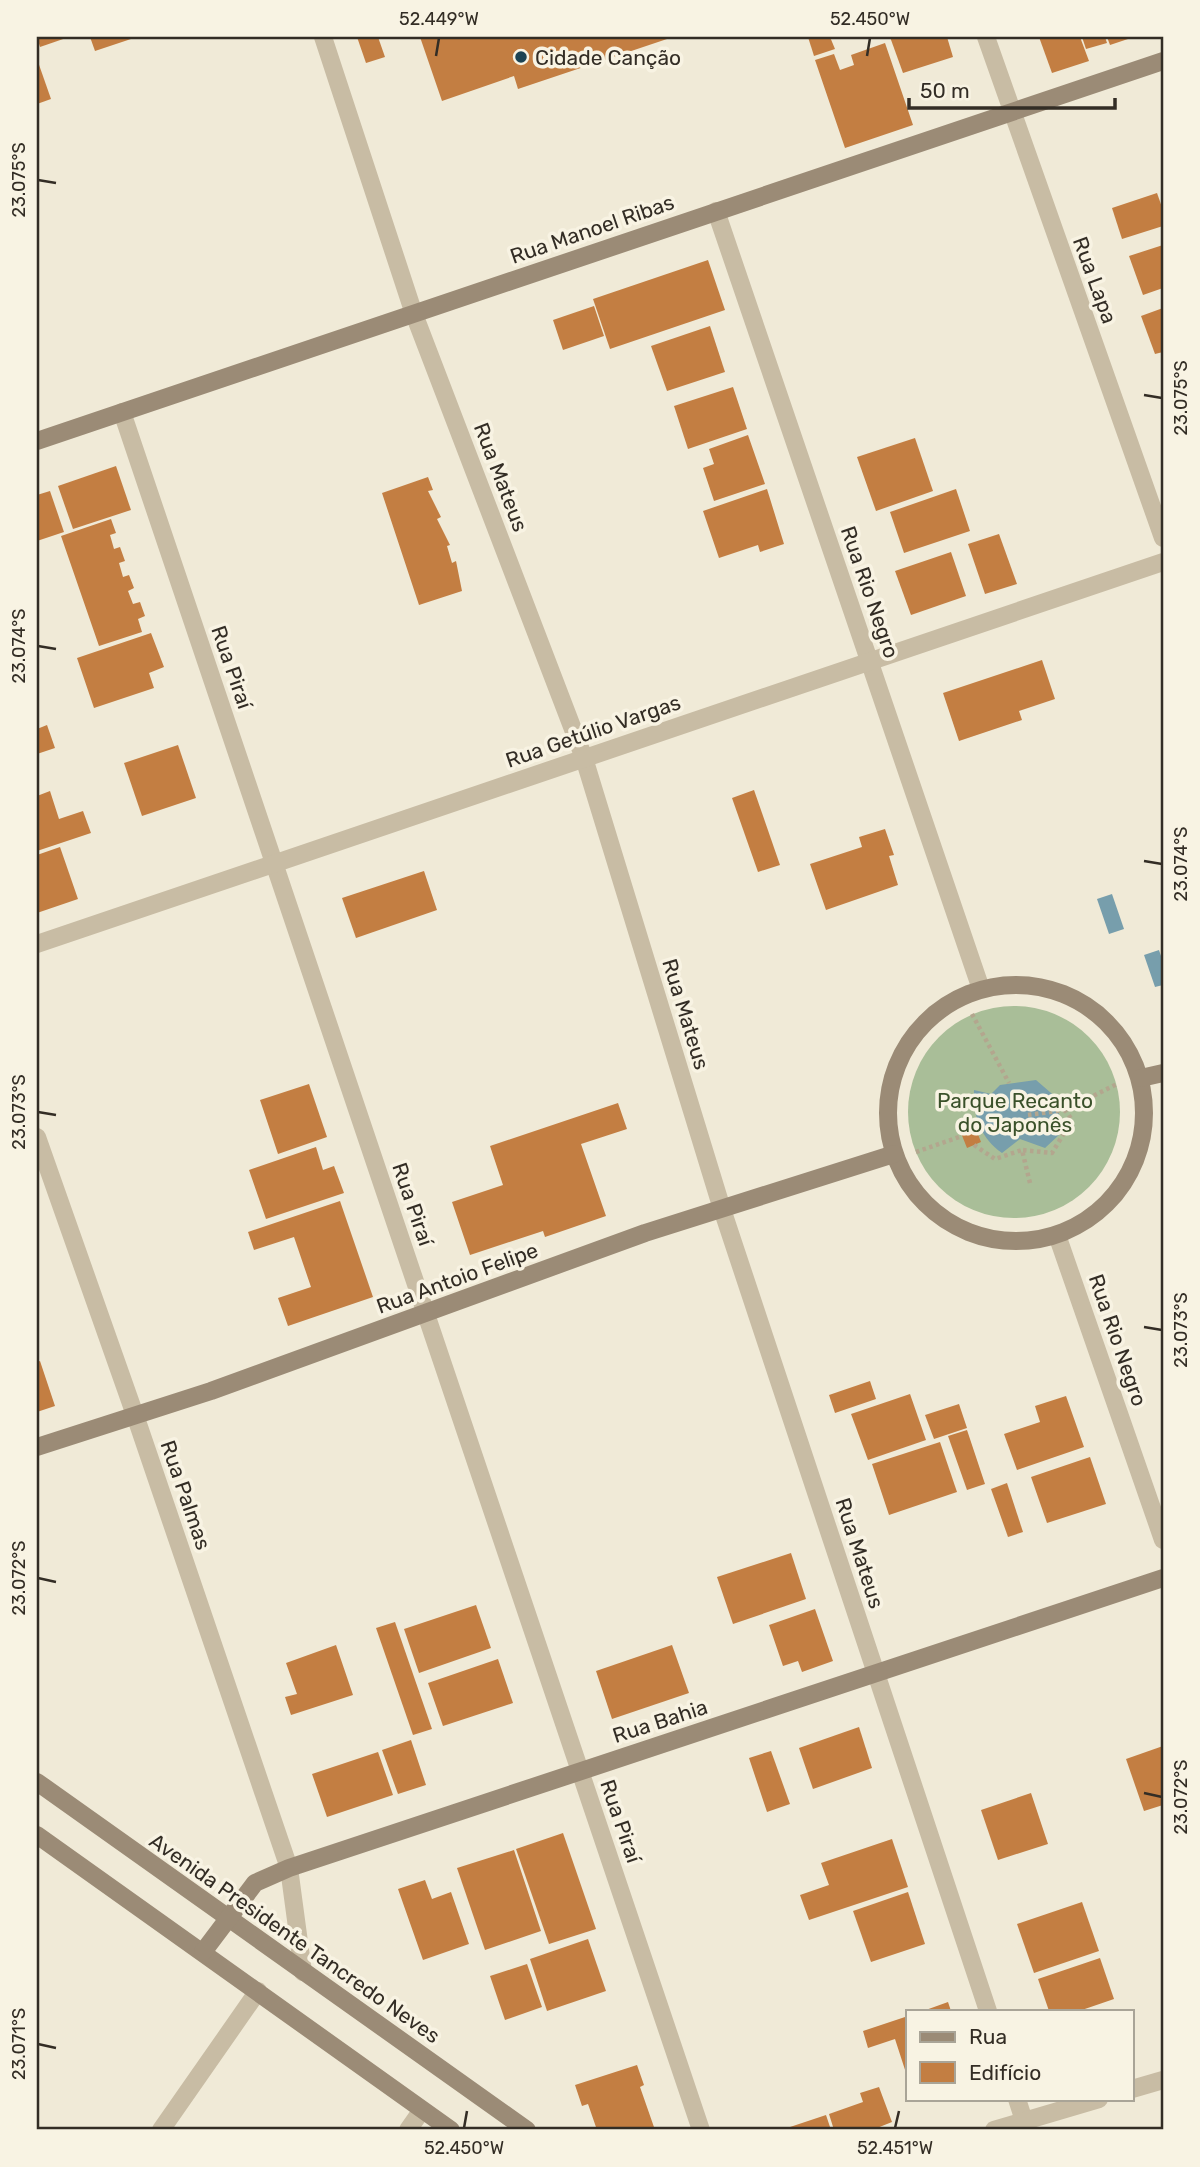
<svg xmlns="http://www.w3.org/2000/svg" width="1200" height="2167" viewBox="0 0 1200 2167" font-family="Rubik,sans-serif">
<rect width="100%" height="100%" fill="#f0ead7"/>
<circle fill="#a9be98" cx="1014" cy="1112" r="106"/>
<g fill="#779eac">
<path d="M1112 894 1124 929 1109 934 1097 899Z"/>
<path d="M1159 950 1163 962V985L1155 987 1144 955Z"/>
<path d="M1036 1080 1058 1099 1060 1134 1045 1148 1020 1139 1002 1153C980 1137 973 1116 974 1090L991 1094 1000 1085Z"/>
</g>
<g fill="#c37e42">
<path d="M37 37H69L40 47Z"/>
<path d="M90 37H137L95 51Z"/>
<path d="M357 37H378L385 57 366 63Z"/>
<path d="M420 37H673L518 89 514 76 442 101Z"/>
<path d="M808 37H830L835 49 814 56Z"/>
<path d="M890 37H947L953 57 903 73Z"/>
<path d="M1039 37H1080L1089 61 1052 73Z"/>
<path d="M1082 37H1105L1107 43 1086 49Z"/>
<path d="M1107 37H1134L1110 45Z"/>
<path d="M885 43 913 125 845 148 815 60 834 54 840 70 854 65 851 55Z"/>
<path d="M37 59 51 99 37 104Z"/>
<path d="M1157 193 1163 210V226L1122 239 1112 208Z"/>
<path d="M1163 245V288L1143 295 1129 256Z"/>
<path d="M708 260 725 310 610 349 593 299Z"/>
<path d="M594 306 604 336 563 350 553 320Z"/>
<path d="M1163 308V352L1155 354 1141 316Z"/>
<path d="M710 326 725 372 667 391 651 346Z"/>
<path d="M733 387 747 429 688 449 674 406Z"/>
<path d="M748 435 765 484 714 501 703 468 714 464 709 449Z"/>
<path d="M915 438 933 491 876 511 857 457Z"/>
<path d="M116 466 131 510 73 529 58 486Z"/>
<path d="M428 477 433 490 428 491 441 517 437 519 450 545 447 546 452 563 456 561 462 591 419 605 382 493Z"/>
<path d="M767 489 784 544 760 552 758 545 719 558 703 511Z"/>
<path d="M956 489 970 531 904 553 890 512Z"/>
<path d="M50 491 64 532 37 541V495Z"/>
<path d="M111 519 116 533 110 535 114 549 120 547 125 561 119 563 123 577 129 575 134 588 128 591 133 604 140 602 145 616 138 619 142 632 99 646 61 536Z"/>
<path d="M999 534 1017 584 985 594 968 544Z"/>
<path d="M951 552 966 596 911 615 895 571Z"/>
<path d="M151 633 164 667 149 673 154 688 94 708 77 658Z"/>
<path d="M1042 660 1055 699 1019 711 1022 720 959 741 943 693Z"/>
<path d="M47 725 55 748 37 754V729Z"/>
<path d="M178 745 196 798 142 816 124 763Z"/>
<path d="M754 790 780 865 758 872 732 798Z"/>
<path d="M50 791 59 819 83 811 91 833 37 851V796Z"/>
<path d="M885 829 894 855 889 856 898 885 826 910 810 864 862 847 859 837Z"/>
<path d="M60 847 78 899 37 913V855Z"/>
<path d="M424 871 437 910 356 938 342 898Z"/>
<path d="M309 1084 327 1137 278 1154 260 1100Z"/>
<path d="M618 1103 627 1129 581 1144 606 1216 545 1237 543 1231 470 1255 452 1202 503 1185 490 1146Z"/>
<path d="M971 1116 981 1142 967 1148 957 1123Z"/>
<path d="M316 1147 323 1170 334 1166 344 1193 266 1219 249 1170Z"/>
<path d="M340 1201 373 1297 288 1326 278 1298 311 1287 294 1237 254 1250 248 1232Z"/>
<path d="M40 1361 55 1406 37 1412V1362Z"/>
<path d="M870 1381 876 1399 835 1413 829 1395Z"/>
<path d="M910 1394 926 1440 868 1460 851 1414Z"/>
<path d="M1066 1396 1084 1447 1017 1470 1004 1434 1040 1422 1035 1406Z"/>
<path d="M959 1404 967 1428 934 1439 925 1415Z"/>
<path d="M967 1430 985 1484 967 1490 948 1436Z"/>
<path d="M940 1442 957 1492 889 1515 872 1464Z"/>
<path d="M1090 1457 1106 1504 1047 1523 1031 1477Z"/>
<path d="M1007 1483 1023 1532 1008 1537 991 1489Z"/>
<path d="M791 1553 806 1599 733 1624 717 1577Z"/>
<path d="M476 1605 491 1648 419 1673 404 1629Z"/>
<path d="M815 1609 833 1661 802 1672 798 1661 783 1666 769 1625Z"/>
<path d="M395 1622 432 1729 413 1735 376 1628Z"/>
<path d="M336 1645 353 1695 291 1715 285 1697 297 1694 286 1663Z"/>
<path d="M672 1645 689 1693 612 1719 596 1671Z"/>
<path d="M498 1659 513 1703 443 1726 428 1683Z"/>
<path d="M859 1727 872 1768 813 1789 799 1748Z"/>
<path d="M411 1740 426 1785 398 1794 382 1750Z"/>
<path d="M1163 1746V1805L1144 1811 1126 1759Z"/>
<path d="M771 1751 790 1804 767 1812 749 1758Z"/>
<path d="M378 1752 393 1795 327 1817 312 1774Z"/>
<path d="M1031 1793 1048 1844 998 1860 981 1810Z"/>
<path d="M563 1833 596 1929 549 1944 516 1849Z"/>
<path d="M892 1839 908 1887 809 1920 800 1895 829 1885 821 1863Z"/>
<path d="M514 1850 541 1931 485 1950 457 1868Z"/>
<path d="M425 1880 432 1899 451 1892 469 1944 423 1960 398 1889Z"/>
<path d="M908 1892 925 1944 871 1962 853 1911Z"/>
<path d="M1082 1902 1099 1951 1034 1973 1017 1924Z"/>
<path d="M588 1939 606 1991 547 2011 530 1959Z"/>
<path d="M1100 1958 1114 1999 1079 2011H1049L1038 1979Z"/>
<path d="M527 1964 542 2007 505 2020 490 1976Z"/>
<path d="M948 2002 951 2011H923Z"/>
<path d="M908 2016V2075L907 2076 895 2039 868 2048 863 2031Z"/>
<path d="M637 2065 644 2085 640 2087 655 2130H597L588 2104 582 2106 575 2085Z"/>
<path d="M879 2087 892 2122 872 2130H834L829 2114 863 2102 860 2093Z"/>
<path d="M826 2115 831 2130H781Z"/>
</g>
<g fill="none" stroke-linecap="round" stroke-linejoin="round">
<g stroke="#b3a68e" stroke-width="4.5" stroke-dasharray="3.5 3.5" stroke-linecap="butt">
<path d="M972 1014 1009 1083"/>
<path d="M1028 1115 1065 1110"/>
<path d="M974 1145 995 1159 1022 1150"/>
<path d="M916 1152 962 1136"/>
<path d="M1030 1183 1022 1150 1052 1153 1072 1120 1065 1110 1117 1084"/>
</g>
<g stroke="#c8bca4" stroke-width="18">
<path d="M323 37 414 314 584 758 722 1209 988 2011"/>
<path d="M986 37 1163 538"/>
<path d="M716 211 981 989"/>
<path d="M122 412 701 2130"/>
<path d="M37 944 1163 562"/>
<path d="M37 1137 135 1415 289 1868 303 1972"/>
<path d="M1057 1235 1163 1540"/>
<path d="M1132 2089 1163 2080"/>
<path d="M1017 2099 1027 2130"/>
<path d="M161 2130 258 1991"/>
<path d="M408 2130 422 2110"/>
<path d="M994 2130 1099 2099"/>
</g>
<g stroke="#9b8b76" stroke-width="18">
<path d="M37 441 1163 61"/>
<circle cx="1016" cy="1113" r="128"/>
<path d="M1141 1078 1163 1073"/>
<path d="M37 1447 211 1391 645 1233 894 1154"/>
<path d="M37 1782 527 2130"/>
<path d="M37 1835 451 2130"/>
<path d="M203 1952 255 1883 289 1868 1163 1578"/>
</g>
</g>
<path fill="none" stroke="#332d25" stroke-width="2.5" d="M436 56 439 38M867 56 870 38M38 180 56 183M1144 395 1162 398M38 646 56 649M1144 861 1162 864M38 1112 56 1115M1144 1327 1162 1330M38 1578 56 1582M1144 1793 1162 1797M38 2044 56 2048M464 2128 467 2111M895 2128 899 2111"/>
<circle fill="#1c4353" stroke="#f8f3e3" stroke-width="2.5" cx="521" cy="57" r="7"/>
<g text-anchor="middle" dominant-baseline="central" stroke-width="7" stroke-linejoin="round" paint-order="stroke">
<g font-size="21" fill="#332d25" stroke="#f8f3e3" text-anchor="start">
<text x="535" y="57">Cidade Canção</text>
</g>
<g font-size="21" fill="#332d25" stroke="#f8f3e3">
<text transform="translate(592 229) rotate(-19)">Rua Manoel Ribas</text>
<text transform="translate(1095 280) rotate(70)">Rua Lapa</text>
<text transform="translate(501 477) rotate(69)">Rua Mateus</text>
<text transform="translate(870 592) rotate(71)">Rua Rio Negro</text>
<text transform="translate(232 667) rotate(71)">Rua Piraí</text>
<text transform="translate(593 731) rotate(-19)">Rua Getúlio Vargas</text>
<text transform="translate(686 1014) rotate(73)">Rua Mateus</text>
<text transform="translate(413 1204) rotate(71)">Rua Piraí</text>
<text transform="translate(457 1278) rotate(-20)">Rua Antoio Felipe</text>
<text transform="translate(1118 1340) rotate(71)">Rua Rio Negro</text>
<text transform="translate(186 1495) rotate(71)">Rua Palmas</text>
<text transform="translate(860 1553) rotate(72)">Rua Mateus</text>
<text transform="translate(660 1721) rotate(-18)">Rua Bahia</text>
<text transform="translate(621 1821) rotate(71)">Rua Piraí</text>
<text transform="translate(295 1938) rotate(35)">Avenida Presidente Tancredo Neves</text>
</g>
<g font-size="21" fill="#3a512a" stroke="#f8f3e3">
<text x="1015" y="1100">Parque Recanto<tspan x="1015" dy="24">do Japonês</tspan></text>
</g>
</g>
<rect width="1200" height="2167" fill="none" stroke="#f8f3e3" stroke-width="77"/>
<rect x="906" y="2010" width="228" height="91" fill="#f8f3e3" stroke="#a9a497" stroke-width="2"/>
<rect x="920" y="2032" width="35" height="10" fill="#9b8b76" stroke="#a9a497" stroke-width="2"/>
<text x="969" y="2044" font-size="21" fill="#332d25">Rua</text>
<rect x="920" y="2062" width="35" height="21" fill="#c37e42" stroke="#a9a497" stroke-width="2"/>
<text x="969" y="2080" font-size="21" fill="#332d25">Edifício</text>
<path d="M909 98v10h206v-10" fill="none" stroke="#332d25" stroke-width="3.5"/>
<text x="920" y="98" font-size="21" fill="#332d25" stroke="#f8f3e3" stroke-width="5" paint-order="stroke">50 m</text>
<rect x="38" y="38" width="1124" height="2090" fill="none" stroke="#332d25" stroke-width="2.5"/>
<g font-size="18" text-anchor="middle" fill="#332d25">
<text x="439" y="25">52.449°W</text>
<text x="870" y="25">52.450°W</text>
<text transform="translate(19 180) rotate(-90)" y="6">23.075°S</text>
<text transform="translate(1181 398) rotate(-90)" y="6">23.075°S</text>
<text transform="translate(19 646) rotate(-90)" y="6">23.074°S</text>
<text transform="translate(1181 864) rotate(-90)" y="6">23.074°S</text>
<text transform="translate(19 1112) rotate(-90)" y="6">23.073°S</text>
<text transform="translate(1181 1330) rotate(-90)" y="6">23.073°S</text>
<text transform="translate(19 1578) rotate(-90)" y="6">23.072°S</text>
<text transform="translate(1181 1797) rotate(-90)" y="6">23.072°S</text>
<text transform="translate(19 2044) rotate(-90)" y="6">23.071°S</text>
<text x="464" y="2154">52.450°W</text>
<text x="895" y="2154">52.451°W</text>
</g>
</svg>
